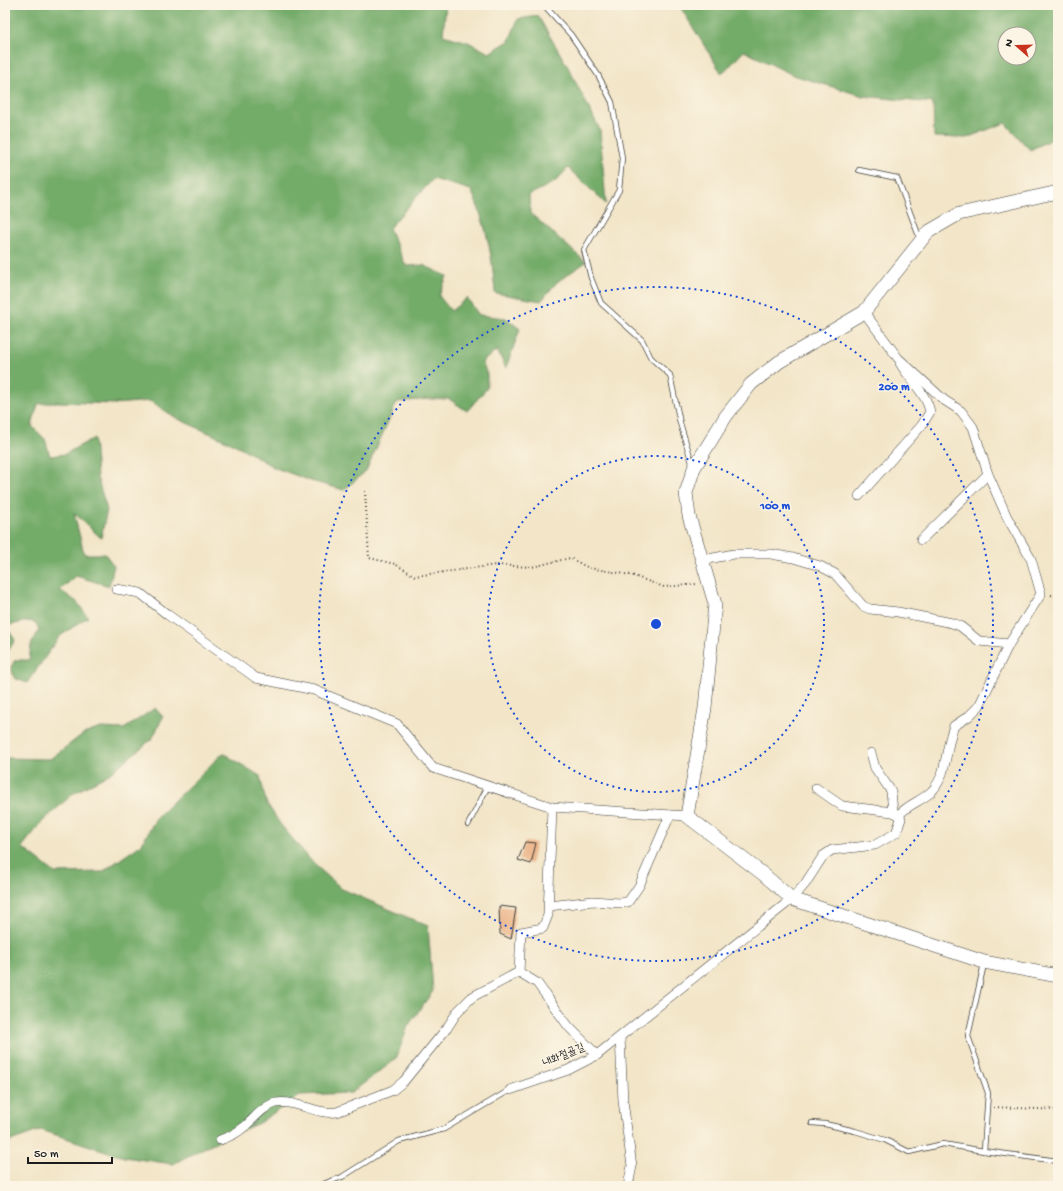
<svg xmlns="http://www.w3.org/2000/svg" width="1063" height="1191" viewBox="0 0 1063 1191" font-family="'Gochi Hand','Poor Story',sans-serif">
<rect width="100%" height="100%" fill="#fcf5e5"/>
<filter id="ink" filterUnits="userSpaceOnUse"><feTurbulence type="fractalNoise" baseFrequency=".025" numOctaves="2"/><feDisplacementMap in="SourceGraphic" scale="8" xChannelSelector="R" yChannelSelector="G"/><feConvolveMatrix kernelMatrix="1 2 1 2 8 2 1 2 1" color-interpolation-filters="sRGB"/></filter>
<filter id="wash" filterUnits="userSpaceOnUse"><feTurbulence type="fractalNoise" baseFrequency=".012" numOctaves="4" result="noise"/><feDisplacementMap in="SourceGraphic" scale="16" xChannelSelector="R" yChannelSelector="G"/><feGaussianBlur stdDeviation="0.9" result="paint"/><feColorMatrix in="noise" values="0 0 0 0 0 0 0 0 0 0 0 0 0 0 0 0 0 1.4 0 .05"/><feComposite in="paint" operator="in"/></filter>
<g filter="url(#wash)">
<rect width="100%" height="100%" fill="#f2e5c8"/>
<g fill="#73ab69" stroke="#486442" fill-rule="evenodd">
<path d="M5 5H446L443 35 468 42 489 53 509 41 518 19 538 16 568 67 600 130 606 204 568 168 555 182 529 195 530 213 586 262 557 282 541 301 495 293C492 254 487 226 471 190L433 179 389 228 406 266 423 265 447 276 439 296 451 311 467 298 479 315 506 318 520 329 506 368 497 350 482 362 487 374V388L467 411 449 399H430L397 402 366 471 344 490 311 481 273 467 240 447 178 419 150 401 115 404 57 402 38 404 32 426 45 439 50 456 65 454 94 438 97 477 107 510 101 538 74 513 84 554H105L114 566 109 586 76 576 60 590 77 602 88 617 60 636 27 683 14 678 11 667 15 660H29L31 645 39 630 36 623 28 621 6 626 15 640 5 656Z"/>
<path d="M679 5H1058V136L1030 150 1005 123 966 138 934 137 933 103 863 96 793 75 744 51 722 74ZM1005 34H1029V58H1005Z"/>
<path d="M155 708 163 717 152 739 109 774 74 793 43 821 22 847 55 873 102 872 142 844 156 818 223 753 260 776 266 802 281 825 313 863 342 889 428 926 433 991 408 1026 396 1059 351 1093 300 1095 259 1123 221 1139 173 1164 124 1157 41 1130 5 1143V758L50 759 83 734 101 728 124 729Z"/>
</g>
<g id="blocks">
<g fill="#e9ab7b">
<path d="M525 842 536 843 531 864 518 860Z"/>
<path d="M499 906 516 908 511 939 500 934Z"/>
</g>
</g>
</g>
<g filter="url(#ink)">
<use href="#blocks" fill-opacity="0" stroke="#3c3a36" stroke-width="1"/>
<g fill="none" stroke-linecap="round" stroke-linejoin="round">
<defs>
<g id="lane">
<path d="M544 5 571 35 598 75 612 102 622 158 619 190 584 250 591 278 601 303 642 340 651 358 670 375 680 423 693 466"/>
<path d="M859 170 897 178 920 239"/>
<path d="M468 825 488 786"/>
<path d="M984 964 968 1036 988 1093 984 1151 1058 1161"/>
<path d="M812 1123 825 1124 855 1131 885 1140 909 1152 943 1144 984 1151"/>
<path d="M318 1186 342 1177 399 1141 444 1129 510 1090"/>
</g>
<g id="street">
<path d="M864 312 898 358 944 400 961 411 973 427 988 474 1007 517 1031 559 1041 594 1009 644 979 706 969 716 954 726C945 747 948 774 932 791 922 801 908 804 899 815"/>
<path d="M859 496 922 425 930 412C927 394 909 379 900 363"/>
<path d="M921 540 988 474"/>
<path d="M703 560 734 554H771L793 558 820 566 835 574 863 606 870 609 898 612 952 623 960 626 979 641 1009 644"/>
<path d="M116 589 140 593 168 615 256 678 314 690 397 724 433 768 552 807 687 816"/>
<path d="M871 753 875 768 891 791 893 812"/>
<path d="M549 906 593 901 620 903 628 902 639 886 670 815"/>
<path d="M519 972 537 983 569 1027 597 1055"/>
<path d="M620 1037 623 1101 632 1166 628 1186"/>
<path d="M510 1090 568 1070 597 1055 792 899 805 884 823 856 832 850 875 845 896 833 901 819 899 815 893 812 842 806 816 788"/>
<path d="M220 1140C229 1137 237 1133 244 1127 254 1119 263 1106 276 1103 298 1100 316 1115 337 1112L393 1090 404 1081 447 1028 458 1011 472 997 519 972 521 932 543 928 548 915 552 807"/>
</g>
<path id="secondary" d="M1058 192 959 214 928 232 864 312 779 362 751 384 726 416 694 468 686 493 689 516 715 604 705 708 687 816 763 874 792 899 984 962 1058 976"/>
</defs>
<use href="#lane" stroke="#3c3a36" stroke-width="6"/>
<use href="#street" stroke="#3c3a36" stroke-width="10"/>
<use href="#secondary" stroke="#3c3a36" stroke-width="14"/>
<g stroke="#3c3a36" stroke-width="2" stroke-dasharray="1 3" stroke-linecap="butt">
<path d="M365 491 369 558 395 564 415 576 496 565 532 567 570 558 589 568 631 575 664 587 697 584"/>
<path d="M1051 595 1058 596"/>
<path d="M994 1107 1058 1110"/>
</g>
<use href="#lane" stroke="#fff" stroke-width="4.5"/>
<use href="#street" stroke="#fff" stroke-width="9"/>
<use href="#secondary" stroke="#fff" stroke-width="13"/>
</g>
</g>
<g fill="none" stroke="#1d4ed8" stroke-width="2" stroke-dasharray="2 4">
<circle cx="656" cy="624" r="168"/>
<circle cx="656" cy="624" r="337"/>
</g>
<g text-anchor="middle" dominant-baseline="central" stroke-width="3" stroke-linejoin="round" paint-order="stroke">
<g font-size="11" fill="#1c1c1c" stroke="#fcf5e5">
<text transform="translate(564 1056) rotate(-23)">내화절골길</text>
</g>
</g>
<circle cx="656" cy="624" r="6" fill="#1d4ed8" stroke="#fcf5e5" stroke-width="2"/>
<g font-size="12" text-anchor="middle" font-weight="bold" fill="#1d4ed8" stroke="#fcf5e5" stroke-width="3" stroke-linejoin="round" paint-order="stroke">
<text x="894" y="390">200 m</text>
<text x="775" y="509">100 m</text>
</g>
<rect width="1063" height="1191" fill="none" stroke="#fcf5e5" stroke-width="20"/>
<g transform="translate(1017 46) rotate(290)"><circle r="19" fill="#fcf5e5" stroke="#a29e95"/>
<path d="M0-3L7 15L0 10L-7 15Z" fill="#c8321e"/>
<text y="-6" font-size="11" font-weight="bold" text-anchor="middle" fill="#1c1c1c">N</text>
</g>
<path d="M28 1157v6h84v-6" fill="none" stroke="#1c1c1c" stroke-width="2"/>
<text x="34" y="1157" font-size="12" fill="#1c1c1c" stroke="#fcf5e5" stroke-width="3" paint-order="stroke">50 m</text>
</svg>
